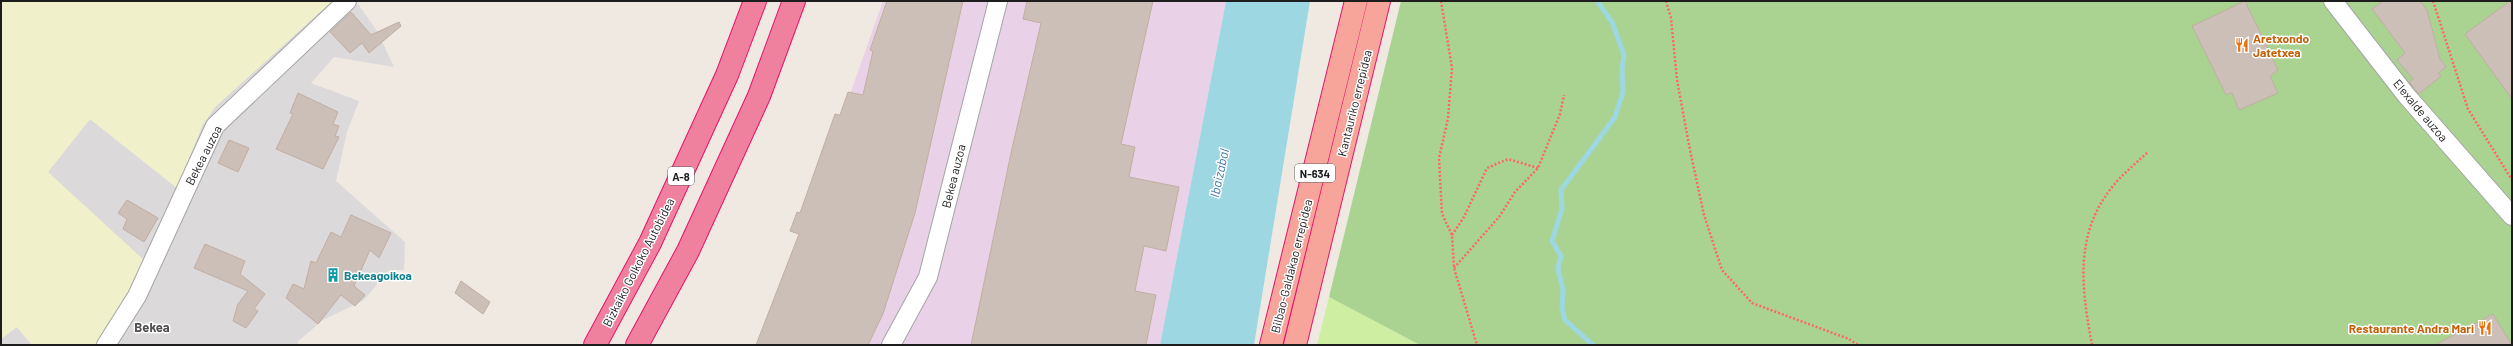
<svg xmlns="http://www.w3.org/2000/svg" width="2513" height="346" viewBox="0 0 2513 346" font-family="Barlow,sans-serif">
<rect width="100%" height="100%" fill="#efe9e1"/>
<g fill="#dbd9da">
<path d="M332 1H356L377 31 394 67 334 57 311 83 359 101 347 132 336 181 405 242 404 270H389L364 300 323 320 297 342 300 345H95L112 325 48 172 90 119 177 188 202 126 215 107Z"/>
<path d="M17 327 32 345H1V339Z"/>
</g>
<path fill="#e9d2e7" d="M883 1H1226L1160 345H761Z"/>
<path fill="#f0f0ca" d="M1 1H332L215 107 202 126 177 188 90 119 48 172 145 261 112 325 95 345H32L17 327 1 339Z"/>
<path fill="#ceefa1" d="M1329 297 1420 345H1317Z"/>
<path fill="#aad392" d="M1401 1H2512V345H1420L1329 297Z"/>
<path fill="#9dd8e2" d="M1226 1H1310L1254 345H1160Z"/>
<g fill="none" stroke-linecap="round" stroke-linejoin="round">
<path stroke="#9dd8e2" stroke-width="5" d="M1593 345 1565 320 1562 308 1563 290 1558 269 1561 256 1552 241 1562 209 1561 190 1615 117 1623 92 1622 69 1624 55 1612 22 1597 1"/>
</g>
<g fill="#cbbfb7" stroke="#c2aea2">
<path d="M887 1H963L915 213 883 314 868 345H756L799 234 790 231 797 212 800 213 835 114 840 115 848 92 863 95 873 51 870 50Z"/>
<path d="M1027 1H1153L1121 144 1135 147 1129 177 1179 187 1166 251 1144 246 1135 291 1156 295 1146 345H971L1011 153 1041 23 1023 19Z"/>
<path d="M2245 1 2278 70 2270 76 2278 93 2239 110 2232 93 2226 95 2192 26Z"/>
<path d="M2383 1H2420L2427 10 2440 59 2446 67 2438 73 2441 76 2419 94 2409 82 2413 79 2397 60 2405 53 2372 9Z"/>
<path d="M2510 1H2512V99L2465 34Z"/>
<path d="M351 12 371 35 399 22 401 26 369 53 362 43 350 53 330 32Z"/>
<path d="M298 93 338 112 333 124 339 126 335 136 339 137 323 169 276 149 293 114 290 113Z"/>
<path d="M229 140 249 148 238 172 218 163Z"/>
<path d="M127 200 158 218 144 242 123 229 127 219 118 213Z"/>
<path d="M351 215 391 233 379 258 370 250 354 286 365 295 355 306 341 295 318 324 286 298 293 284 304 289 311 261 316 263 331 232 341 237Z"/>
<path d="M205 244 245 261 240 274 265 294 254 309 258 311 246 328 233 321 238 304 248 291 194 268Z"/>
<path d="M461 281 490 302 483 314 455 293Z"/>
<path d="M2493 314 2512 345H2435Z"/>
</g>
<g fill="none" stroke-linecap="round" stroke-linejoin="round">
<defs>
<g id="minor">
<path d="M2333 1 2406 95 2512 216"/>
<path d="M106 345 137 296 215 126 347 1"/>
<path d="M891 345 928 277 998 1"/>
</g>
<g id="trunk">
<path d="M1271 345 1356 1"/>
<path d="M1295 345 1379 1"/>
</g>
<g id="motorway">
<path d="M595 345 650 243 727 75 755 1"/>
<path d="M637 345 688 251 759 96 794 1"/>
</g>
</defs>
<use href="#minor" stroke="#a4a4a4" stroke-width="20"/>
<use href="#trunk" stroke="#e9126d" stroke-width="24"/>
<use href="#motorway" stroke="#e9126d" stroke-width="24"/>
<g stroke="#ff6662" stroke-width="2.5" stroke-dasharray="2 2" stroke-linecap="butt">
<path d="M1441 1 1452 68 1448 118 1439 158 1442 214 1452 235 1454 268 1477 345"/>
<path d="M1666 1 1671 18 1677 80 1690 150 1704 215 1722 270 1752 303 1849 339 1858 345"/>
<path d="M2433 1 2468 109 2512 180"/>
<path d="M1452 235 1464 217 1487 168 1508 159 1538 168"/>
<path d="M1454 268 1499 217 1515 192 1538 168 1560 114 1564 95"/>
<path d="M2092 345C2081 285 2073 229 2119 179 2128 170 2138 161 2148 152"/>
</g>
<use href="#minor" stroke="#fff" stroke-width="18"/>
<use href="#trunk" stroke="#f7a59a" stroke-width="22"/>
<use href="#motorway" stroke="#ef809e" stroke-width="22"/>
</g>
<defs>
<symbol id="restaurant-bare" viewBox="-9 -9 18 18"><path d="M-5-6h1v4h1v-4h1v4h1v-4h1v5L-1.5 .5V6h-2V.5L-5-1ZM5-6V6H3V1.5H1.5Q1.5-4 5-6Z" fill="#e8710a" stroke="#fff" stroke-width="2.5" paint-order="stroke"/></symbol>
<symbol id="building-bare" viewBox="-9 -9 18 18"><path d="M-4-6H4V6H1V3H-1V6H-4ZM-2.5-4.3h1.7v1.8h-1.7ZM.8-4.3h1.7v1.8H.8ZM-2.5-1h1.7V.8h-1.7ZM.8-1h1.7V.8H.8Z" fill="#0f9aa8" stroke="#fff" stroke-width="2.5" paint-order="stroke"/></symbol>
</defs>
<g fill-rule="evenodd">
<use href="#restaurant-bare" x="2232" y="35" width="20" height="20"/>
<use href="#building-bare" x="323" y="265" width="20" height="20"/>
<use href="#restaurant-bare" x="2475" y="318" width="20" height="20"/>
</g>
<g text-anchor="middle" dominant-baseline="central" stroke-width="3" stroke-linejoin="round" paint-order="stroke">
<g fill="#fff" stroke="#616161" stroke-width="1">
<rect x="1295" y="164" width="40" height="18" rx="3"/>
<rect x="668" y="167" width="26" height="18" rx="3"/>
</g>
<g font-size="11" font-weight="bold" fill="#1d1d1d">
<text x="1315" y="173">N-634</text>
<text x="681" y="176">A-8</text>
</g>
<g font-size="12" font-weight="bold" fill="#c56008" stroke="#fff" text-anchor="start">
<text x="2253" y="38">Aretxondo<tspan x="2253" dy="14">Jatetxea</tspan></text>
<text x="2474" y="328" text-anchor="end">Restaurante Andra Mari</text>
</g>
<g font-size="12" fill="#1d1d1d" stroke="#fff">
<text transform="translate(1354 103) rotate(-76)">Kantauriko errepidea</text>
<text transform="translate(2421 110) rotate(50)">Elexalde auzoa</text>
<text transform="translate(203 155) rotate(-63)">Bekea auzoa</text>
<text transform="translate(953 176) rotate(-76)">Bekea auzoa</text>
<text transform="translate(638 262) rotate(-63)">Bizkaiko Golkoko Autobidea</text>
<text transform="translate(1291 266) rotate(-76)">Bilbao-Galdakao errepidea</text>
</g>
<g font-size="12" font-weight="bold" fill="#0d838f" stroke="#fff" text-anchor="start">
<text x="344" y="275">Bekeagoikoa</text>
</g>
<g font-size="13" font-style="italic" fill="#3b78a5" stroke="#fff">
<text transform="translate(1219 173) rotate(-78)">Ibaizabal</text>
</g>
<g font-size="13" font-weight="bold" fill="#505050" stroke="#fff">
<text x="152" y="327">Bekea</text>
</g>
</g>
<rect width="2513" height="346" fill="none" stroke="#1d1d1d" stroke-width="4"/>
</svg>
